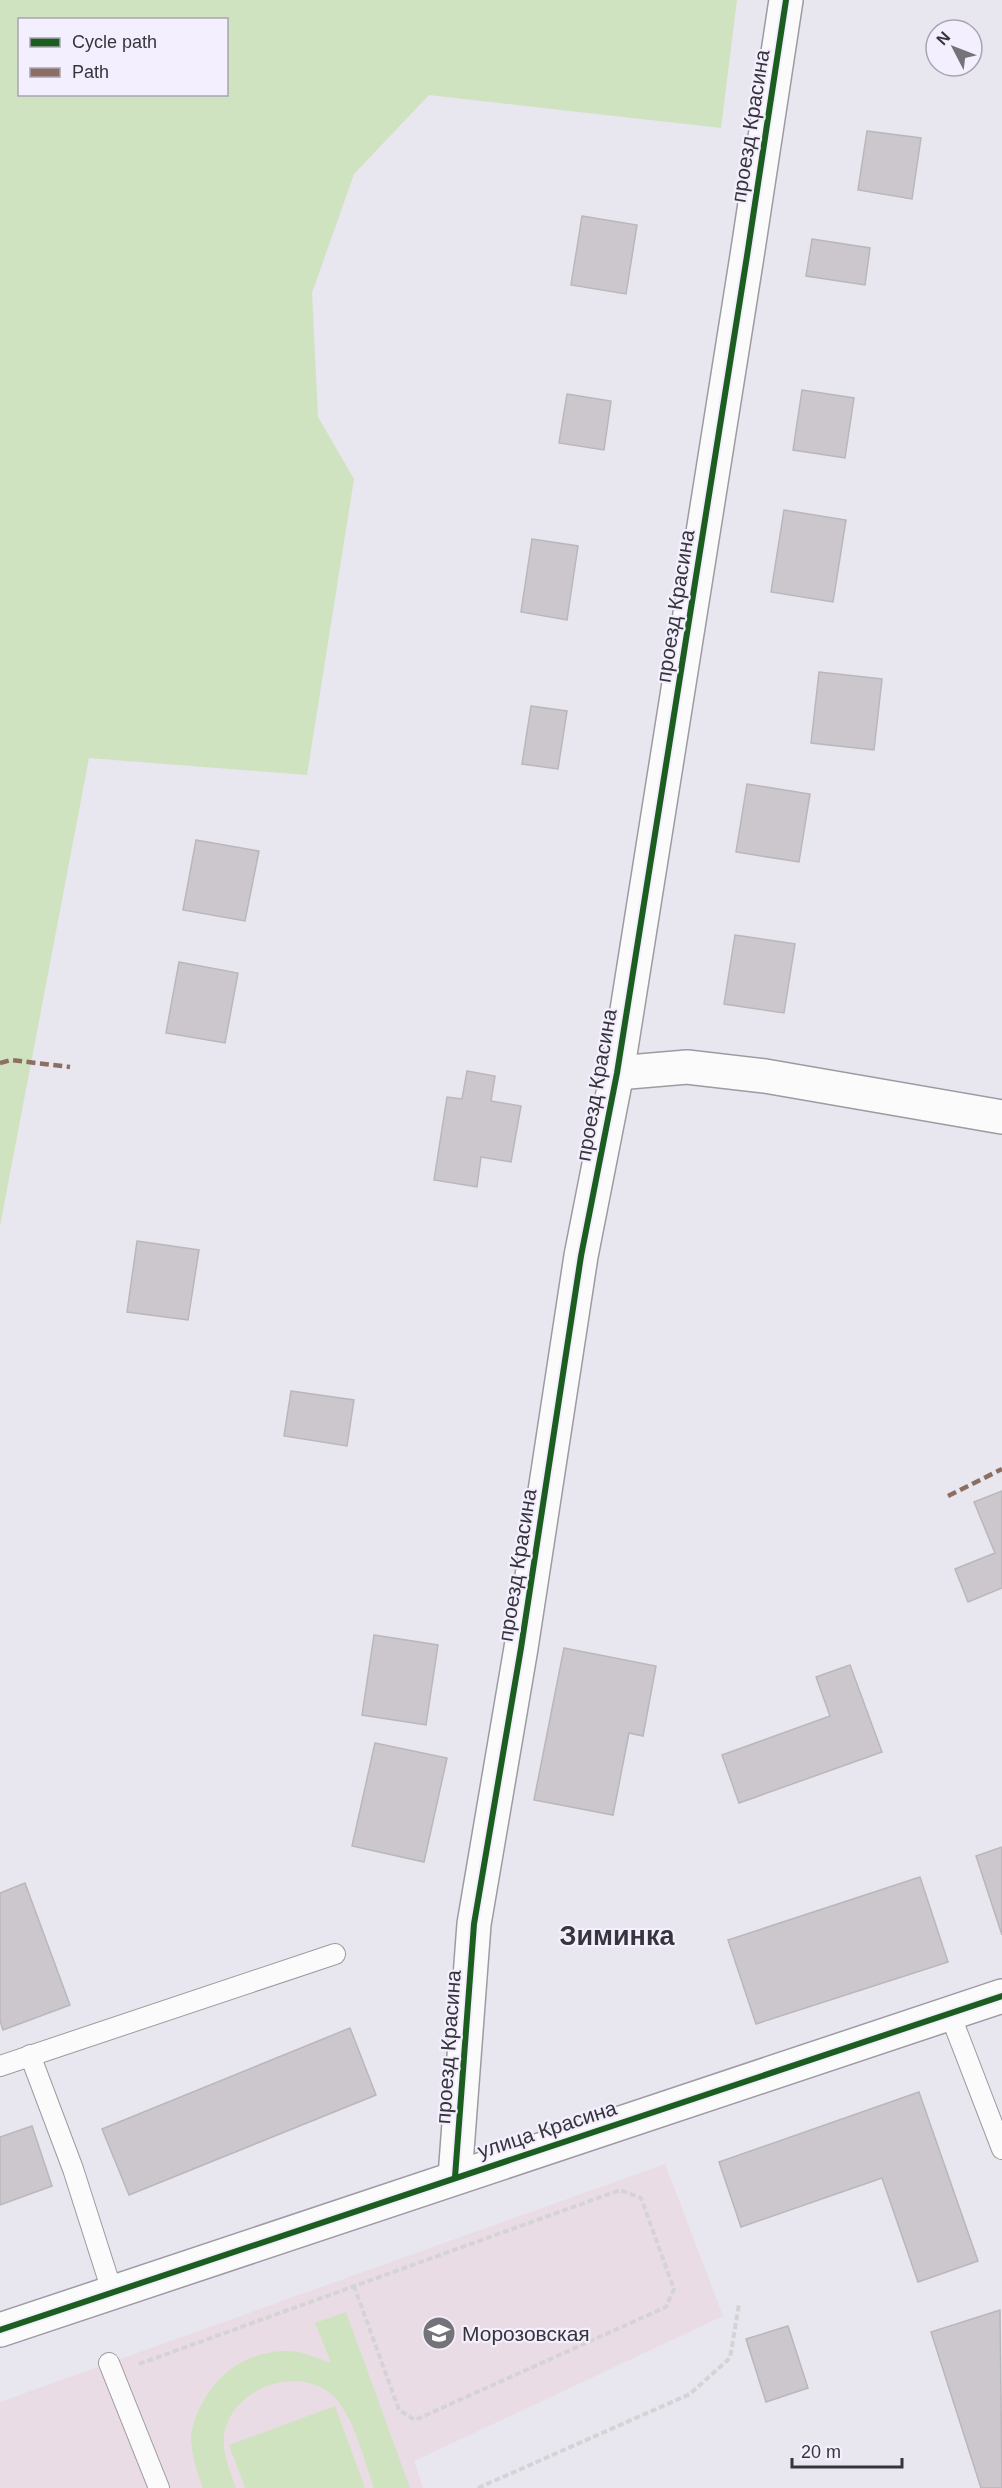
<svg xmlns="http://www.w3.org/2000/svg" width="1002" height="2488" viewBox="0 0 1002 2488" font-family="Helvetica,sans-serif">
<rect width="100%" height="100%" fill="#e8e6ee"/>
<path fill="#eadce4" d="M665 2164 723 2316 414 2461 423 2488H0V2402Z"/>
<g fill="#cfe3c1" fill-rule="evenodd">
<path d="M0 0H737L721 128 429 95 354 174 312 293 318 417 354 479 307 775 89 758 0 1226ZM20 20H226V94H20Z"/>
<path d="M346 2312 410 2488H374C364 2460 354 2416 333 2396 301 2365 240 2385 226 2426 219 2446 229 2469 236 2488H203C197 2473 192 2455 191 2439 191 2429 195 2417 200 2408 217 2371 250 2350 291 2351 305 2352 318 2359 331 2363L315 2323Z"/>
<path d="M335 2406 365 2488H245L229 2445Z"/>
</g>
<g fill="#cbc7cc" stroke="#bab7bb" stroke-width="1.5">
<path d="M867 131 921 138 912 199 858 190Z"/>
<path d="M582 216 637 225 626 294 571 285Z"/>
<path d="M812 239 870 248 865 285 806 276Z"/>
<path d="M802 390 854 398 845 458 793 450Z"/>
<path d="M567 394 611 401 604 450 559 443Z"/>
<path d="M784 510 846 520 833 602 771 592Z"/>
<path d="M532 539 578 546 567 620 521 612Z"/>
<path d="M819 672 882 679 874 750 811 743Z"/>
<path d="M531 706 567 711 558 769 522 764Z"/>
<path d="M747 784 810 794 799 862 736 852Z"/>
<path d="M196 840 259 851 245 921 183 910Z"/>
<path d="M735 935 795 944 784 1013 724 1004Z"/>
<path d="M179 962 238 973 225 1043 166 1033Z"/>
<path d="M467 1071 495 1076 491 1101 521 1106 511 1162 481 1157 477 1187 434 1180 447 1097 462 1099Z"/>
<path d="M137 1241 199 1250 188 1320 127 1312Z"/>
<path d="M291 1391 354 1400 347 1446 284 1436Z"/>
<path d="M1002 1491V1588L968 1602 955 1569 995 1553 974 1502Z"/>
<path d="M374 1635 438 1645 426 1725 362 1715Z"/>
<path d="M564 1648 656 1666 643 1736 629 1733 613 1815 534 1800Z"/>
<path d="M850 1665 882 1752 739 1803 722 1755 830 1716 816 1677Z"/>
<path d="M375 1743 447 1758 424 1862 352 1846Z"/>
<path d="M1002 1847V1935L976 1856Z"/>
<path d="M920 1877 948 1962 756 2024 728 1940Z"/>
<path d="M25 1883 70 2005 3 2030 0 2021V1893Z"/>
<path d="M350 2028 376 2095 129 2195 102 2129Z"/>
<path d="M919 2092 978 2261 918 2282 882 2178 741 2227 719 2162Z"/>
<path d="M32 2126 52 2186 0 2205V2137Z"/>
<path d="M1000 2310 1002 2488H981L931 2332Z"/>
<path d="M788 2326 808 2388 766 2402 746 2339Z"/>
</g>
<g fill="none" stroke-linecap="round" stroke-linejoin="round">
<defs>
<g id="lane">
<path d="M950 2014 1002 2149"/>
<path d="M30 2055 73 2169 112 2291"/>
<path d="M0 2066 335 1954"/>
<path d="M109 2363 159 2488"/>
</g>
<g id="street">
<path d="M617 1073 687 1067 765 1076 1002 1117"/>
<path d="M455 2177 474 1924 521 1648 581 1256 617 1073 747 256 786 0"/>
<path d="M0 2330 1002 1996"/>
</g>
</defs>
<use href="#lane" stroke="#9d9ba1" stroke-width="22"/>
<use href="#street" stroke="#9d9ba1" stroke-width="36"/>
<g stroke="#d4d4d6" stroke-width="4" stroke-dasharray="6 3" stroke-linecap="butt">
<path d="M139 2364 620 2190 641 2198 674 2289 666 2307 415 2420 399 2410 354 2286"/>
<path d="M478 2488 690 2394 730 2358 739 2304"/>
</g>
<use href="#lane" stroke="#fcfbfc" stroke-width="20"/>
<use href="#street" stroke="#fcfbfc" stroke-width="33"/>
<g stroke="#8d6e63" stroke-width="4.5" stroke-dasharray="9 4.5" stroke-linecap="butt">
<path d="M0 1063 11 1060 70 1067"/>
<path d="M948 1496 1002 1469"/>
</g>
<defs>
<g id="cycleway">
<path d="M455 2177 474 1924 521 1648 581 1256 617 1073 747 256 786 0"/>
<path d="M0 2330 1002 1996"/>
</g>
</defs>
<use href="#cycleway" stroke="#f4effe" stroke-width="10"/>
<use href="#cycleway" stroke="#1b5e20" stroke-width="6"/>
</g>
<defs>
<symbol id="school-disc" viewBox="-11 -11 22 22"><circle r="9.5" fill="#75737a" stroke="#f4effe"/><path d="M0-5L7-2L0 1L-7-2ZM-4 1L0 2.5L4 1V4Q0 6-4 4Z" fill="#fff"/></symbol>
</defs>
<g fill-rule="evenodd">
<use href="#school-disc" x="420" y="2314" width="38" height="38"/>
</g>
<g text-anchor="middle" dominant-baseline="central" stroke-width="4.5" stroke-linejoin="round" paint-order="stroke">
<g font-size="21" fill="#37353b" stroke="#f4effe">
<text transform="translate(750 126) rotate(-81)">проезд Красина</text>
<text transform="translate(675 606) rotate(-81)">проезд Красина</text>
<text transform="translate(596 1085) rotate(-80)">проезд Красина</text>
<text transform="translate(517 1565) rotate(-81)">проезд Красина</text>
<text transform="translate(448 2047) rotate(-86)">проезд Красина</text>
<text transform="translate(547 2129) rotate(-18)">улица Красина</text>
</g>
<g font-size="21" fill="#37353b" stroke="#f4effe" text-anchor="start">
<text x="462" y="2333">Морозовская</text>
</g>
<g font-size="27" font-weight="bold" fill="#37353b" stroke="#f4effe">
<text x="617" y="1936">Зиминка</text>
</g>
</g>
<rect x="18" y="18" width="210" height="78" fill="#f4effe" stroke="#a8a5b0" stroke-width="1.5"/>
<rect x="30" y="38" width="30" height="9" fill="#1b5e20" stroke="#a8a5b0" stroke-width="1.5"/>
<text x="72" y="48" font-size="18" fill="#37353b">Cycle path</text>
<rect x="30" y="68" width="30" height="9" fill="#8d6e63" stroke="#a8a5b0" stroke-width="1.5"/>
<text x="72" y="78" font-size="18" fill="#37353b">Path</text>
<g transform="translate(954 48) rotate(312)"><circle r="28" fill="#f4effe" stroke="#a8a5b0" stroke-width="1.5"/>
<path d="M0-4.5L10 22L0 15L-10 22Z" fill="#75737a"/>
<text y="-9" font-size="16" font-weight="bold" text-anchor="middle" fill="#37353b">N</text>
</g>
<path d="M792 2458v9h110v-9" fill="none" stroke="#37353b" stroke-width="3"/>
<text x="801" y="2458" font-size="18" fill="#37353b" stroke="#f4effe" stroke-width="4.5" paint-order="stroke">20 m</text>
</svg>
